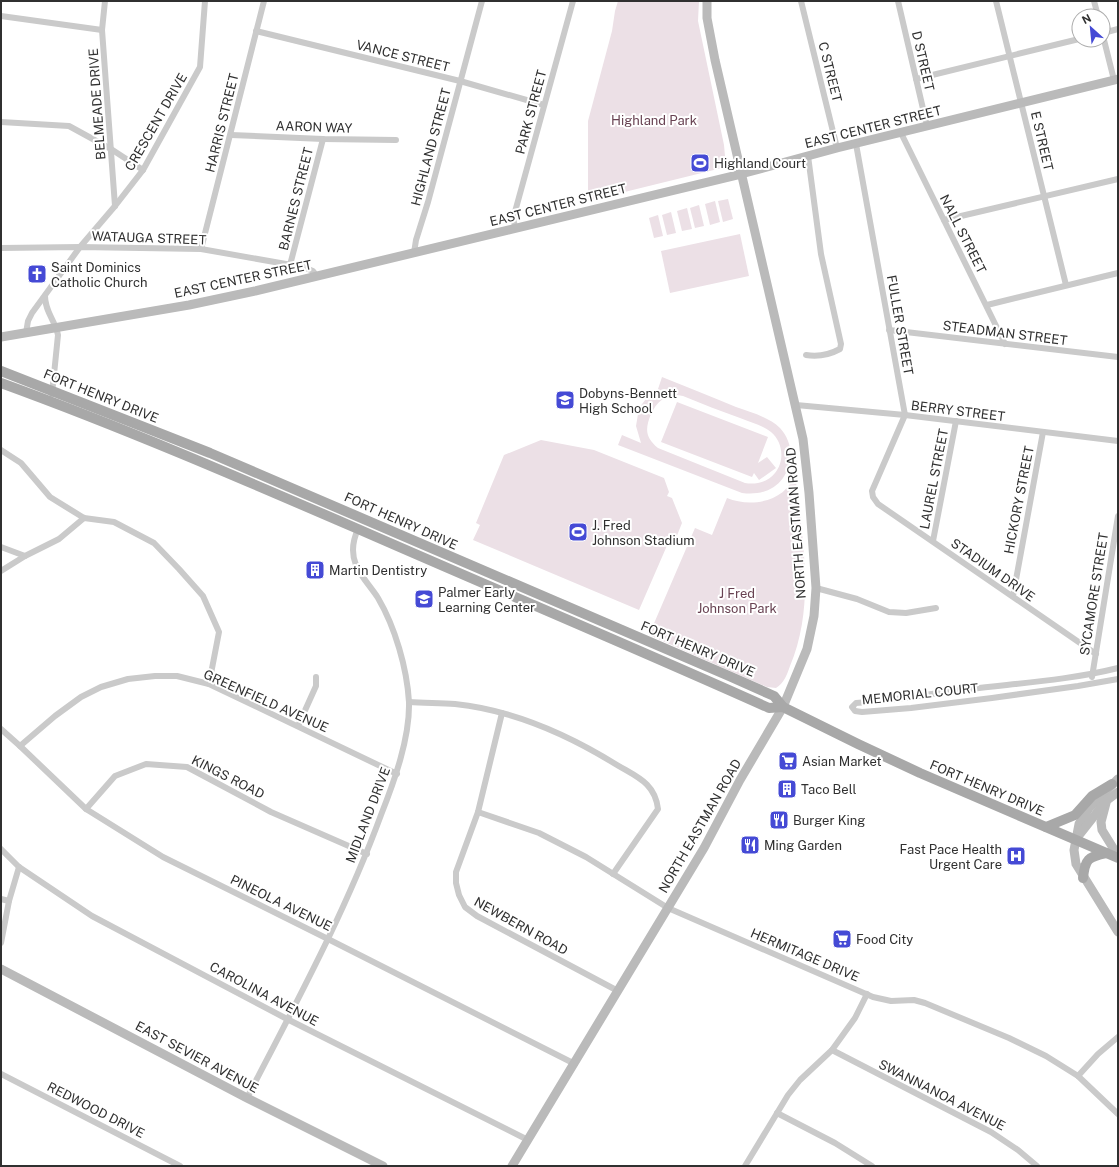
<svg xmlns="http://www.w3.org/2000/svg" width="1119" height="1167" viewBox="0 0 1119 1167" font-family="'Public Sans',sans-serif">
<rect width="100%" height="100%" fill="#fff"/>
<g fill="#ece0e6" fill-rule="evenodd">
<path d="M618 1H699L698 21 724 145 726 167 588 201V121L612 31 615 11Z"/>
<path d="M728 199 733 219 723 222 718 201Z"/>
<path d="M715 201 720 222 710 225 705 204Z"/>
<path d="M699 205 704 226 695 228 690 208Z"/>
<path d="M687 208 692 229 682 231 677 211Z"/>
<path d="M671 212 676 233 667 235 662 215Z"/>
<path d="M658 215 663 236 654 238 649 218Z"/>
<path d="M740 234 749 276 670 293 661 251Z"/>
<path d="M662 377C687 387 712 397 736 407 750 412 769 417 780 428 793 442 794 463 783 478 773 492 757 495 742 493L618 445 622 435 641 443 636 426 639 408 649 395 658 389ZM677 395 683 396C702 404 721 411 740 418 750 422 762 425 771 432 783 442 785 461 775 473 768 482 756 485 745 483L658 448C645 437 645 429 651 414 657 402 663 396 677 395Z"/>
<path d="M677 402 768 437 758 463 767 457 776 468 759 480 754 473 752 477 661 442Z"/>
<path d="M541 440 594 450 664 478 669 492 667 496 672 498 682 523 674 543 669 541 639 610 473 540 480 525 476 523 504 455Z"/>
<path d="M795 473C802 536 816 605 790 666 787 675 784 683 776 688L767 687 649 635 695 528 712 535 727 498C751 508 787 502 795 473Z"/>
</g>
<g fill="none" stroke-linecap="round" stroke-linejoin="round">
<g stroke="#cacaca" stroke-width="6">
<path d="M105 1 102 30 115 206"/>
<path d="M801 1 837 148"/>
<path d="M898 1 927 126"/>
<path d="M996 1 1066 285"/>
<path d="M1094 1 1098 16"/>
<path d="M1 16 102 30"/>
<path d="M256 31 460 81 544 105"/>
<path d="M1103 33 1118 29"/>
<path d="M1103 36 1114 80"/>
<path d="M916 79 1079 39"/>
<path d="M1 122 69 126 111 149 143 170"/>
<path d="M901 133 1005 344"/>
<path d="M231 135 323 139 396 140"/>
<path d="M856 144 905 415 872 491 873 497 878 504 1096 654"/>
<path d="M944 220 1118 179"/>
<path d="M516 229 513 219 573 1"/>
<path d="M1 248 80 247 201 249 303 267 313 271 317 276"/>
<path d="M201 249 264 1"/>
<path d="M414 253 416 240 428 202 482 1"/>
<path d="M290 265 323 139"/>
<path d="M45 296C45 312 55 320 58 335L52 394"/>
<path d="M987 305 1118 273"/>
<path d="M889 330 1118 357"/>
<path d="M26 333 28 321 32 313 80 247 115 206 143 170 200 67 205 1"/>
<path d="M806 355C819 357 829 355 840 349L841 344 821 254 808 156"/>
<path d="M796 405 905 415 1118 441"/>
<path d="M1 450 21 463 50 497 84 518 114 522 154 543 179 569 203 596 219 632 209 684"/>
<path d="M933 541 956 421"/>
<path d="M1 547 25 556"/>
<path d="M1 571 25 556 59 539 84 518"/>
<path d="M816 588 857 599 889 612 906 613 936 608"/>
<path d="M1013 596 1043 432"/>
<path d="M1118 668C1070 680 1020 683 970 689 932 693 894 701 856 703L852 707 855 711 862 712 911 708 992 698 1078 686 1118 679"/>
<path d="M1092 677 1118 516"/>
<path d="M409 702C424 703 439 703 455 704 513 710 567 734 617 765 637 777 655 783 658 809L613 874"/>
<path d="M502 713 478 812 456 872V883L459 895 465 907 477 916 618 991"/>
<path d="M298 726 316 686V677"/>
<path d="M1 729 20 746 86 809 163 857 328 939 575 1064"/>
<path d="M20 746 55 716 81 697 101 687 128 679 155 676H177L209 684 397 774"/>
<path d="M86 809 115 776 146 764 187 767 271 812 367 854"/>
<path d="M478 812 539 833 586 857 668 908 873 997 891 1001 914 1000 925 1003 1009 1038 1046 1056 1078 1076 1118 1114"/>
<path d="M1 849 19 867 92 916 287 1019 528 1140"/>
<path d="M1 899 9 901"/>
<path d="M1 943 9 901 19 867"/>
<path d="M832 1050 991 1132 1018 1150 1037 1166"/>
<path d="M1 1074 180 1166"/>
<path d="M1078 1076 1098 1054 1118 1037"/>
<path d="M247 1098C295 1005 345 913 381 815 394 782 410 738 409 702 407 668 395 627 378 598 371 587 361 577 356 565 351 553 353 540 358 529"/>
<path d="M777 1113 835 1143 872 1166"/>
<path d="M745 1166 788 1095 800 1080 832 1050 855 1018 867 994"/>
</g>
<g stroke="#bababa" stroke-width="9">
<path d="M1 337 189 305 255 291 741 174 837 148 1118 79"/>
<path d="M1118 779 1089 808 1079 824 1074 850 1076 864 1118 932"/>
<path d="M1106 803 1101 822 1102 830 1118 856"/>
<path d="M1076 839 1106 801 1118 792"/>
<path d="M1 969 247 1098 383 1166"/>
<path d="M512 1166 704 848 740 780 783 707 807 649 814 616 816 588 809 493 803 439 715 60 707 18V1"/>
</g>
<g stroke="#a8a8a8" stroke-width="10">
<path d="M1 371 210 453 729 676 774 696 783 707 858 744 920 773 1118 858"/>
<path d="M1 383C122 427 240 478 358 529 495 589 633 647 769 708L783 707"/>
<path d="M1046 827 1075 815 1092 796 1112 784"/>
<path d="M1083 878C1085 859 1088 857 1106 853"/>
</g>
</g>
<defs>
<symbol id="stadium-square" viewBox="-11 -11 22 22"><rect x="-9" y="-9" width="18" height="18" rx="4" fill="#454ad5" stroke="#fff"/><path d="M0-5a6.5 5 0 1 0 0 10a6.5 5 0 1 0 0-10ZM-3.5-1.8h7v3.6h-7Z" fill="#fff"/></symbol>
<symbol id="church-square" viewBox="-11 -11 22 22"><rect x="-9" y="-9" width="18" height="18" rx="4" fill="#454ad5" stroke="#fff"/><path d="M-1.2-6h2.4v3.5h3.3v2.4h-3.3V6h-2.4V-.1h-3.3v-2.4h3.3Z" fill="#fff"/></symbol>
<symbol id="school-square" viewBox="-11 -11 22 22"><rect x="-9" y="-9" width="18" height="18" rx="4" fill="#454ad5" stroke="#fff"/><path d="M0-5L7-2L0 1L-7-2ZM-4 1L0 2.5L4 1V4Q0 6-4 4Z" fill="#fff"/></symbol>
<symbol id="building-square" viewBox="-11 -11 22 22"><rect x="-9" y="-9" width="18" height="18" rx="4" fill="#454ad5" stroke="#fff"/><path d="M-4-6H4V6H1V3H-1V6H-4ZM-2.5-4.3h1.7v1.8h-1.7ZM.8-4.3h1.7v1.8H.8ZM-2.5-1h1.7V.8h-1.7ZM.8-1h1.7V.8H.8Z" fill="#fff"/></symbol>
<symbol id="supermarket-square" viewBox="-11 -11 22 22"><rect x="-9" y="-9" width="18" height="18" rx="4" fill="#454ad5" stroke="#fff"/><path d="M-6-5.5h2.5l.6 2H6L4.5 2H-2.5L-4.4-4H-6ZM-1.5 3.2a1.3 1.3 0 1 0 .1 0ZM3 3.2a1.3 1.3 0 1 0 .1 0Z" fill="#fff"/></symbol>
<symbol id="restaurant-square" viewBox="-11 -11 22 22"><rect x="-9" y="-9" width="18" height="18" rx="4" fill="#454ad5" stroke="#fff"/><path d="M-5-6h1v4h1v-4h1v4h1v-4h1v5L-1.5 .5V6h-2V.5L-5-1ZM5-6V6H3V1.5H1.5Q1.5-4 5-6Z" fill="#fff"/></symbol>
<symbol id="hospital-square" viewBox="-11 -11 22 22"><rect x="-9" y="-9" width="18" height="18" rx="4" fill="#454ad5" stroke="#fff"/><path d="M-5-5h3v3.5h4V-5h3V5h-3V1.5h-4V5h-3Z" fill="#fff"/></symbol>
</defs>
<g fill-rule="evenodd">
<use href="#stadium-square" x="689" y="152" width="22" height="22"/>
<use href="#church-square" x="26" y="263" width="22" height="22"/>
<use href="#school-square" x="554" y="389" width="22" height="22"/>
<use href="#stadium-square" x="567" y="521" width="22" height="22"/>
<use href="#building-square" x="304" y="559" width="22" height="22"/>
<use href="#school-square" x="413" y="588" width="22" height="22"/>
<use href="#supermarket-square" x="777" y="750" width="22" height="22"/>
<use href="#building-square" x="776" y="778" width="22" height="22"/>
<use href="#restaurant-square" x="768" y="809" width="22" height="22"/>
<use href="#restaurant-square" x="739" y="834" width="22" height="22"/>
<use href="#hospital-square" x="1005" y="845" width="22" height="22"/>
<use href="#supermarket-square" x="831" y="928" width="22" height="22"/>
</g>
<g text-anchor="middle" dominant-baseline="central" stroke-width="4" stroke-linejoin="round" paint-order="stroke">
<g font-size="13" fill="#303030" stroke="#fff">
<text transform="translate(403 56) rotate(14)">VANCE STREET</text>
<text transform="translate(923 61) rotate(77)">D STREET</text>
<text transform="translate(830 72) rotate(76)">C STREET</text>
<text transform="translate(97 104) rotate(-94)">BELMEADE DRIVE</text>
<text transform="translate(531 112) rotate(-75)">PARK STREET</text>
<text transform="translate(156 122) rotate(-60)">CRESCENT DRIVE</text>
<text transform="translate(222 123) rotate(-76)">HARRIS STREET</text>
<text transform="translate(314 127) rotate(2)">AARON WAY</text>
<text transform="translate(873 127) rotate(-14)">EAST CENTER STREET</text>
<text transform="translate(1042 141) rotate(77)">E STREET</text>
<text transform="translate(431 147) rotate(-75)">HIGHLAND STREET</text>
<text transform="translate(296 199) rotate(-76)">BARNES STREET</text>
<text transform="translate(558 205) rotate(-14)">EAST CENTER STREET</text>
<text transform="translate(963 234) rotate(63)">NALL STREET</text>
<text transform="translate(149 238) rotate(2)">WATAUGA STREET</text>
<text transform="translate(243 279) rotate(-12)">EAST CENTER STREET</text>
<text transform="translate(900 325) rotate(80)">FULLER STREET</text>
<text transform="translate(1005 333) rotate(7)">STEADMAN STREET</text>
<text transform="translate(101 396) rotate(22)">FORT HENRY DRIVE</text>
<text transform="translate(958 411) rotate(7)">BERRY STREET</text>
<text transform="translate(934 479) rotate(-79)">LAUREL STREET</text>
<text transform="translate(1019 500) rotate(-79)">HICKORY STREET</text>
<text transform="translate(401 521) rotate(24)">FORT HENRY DRIVE</text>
<text transform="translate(796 523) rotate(-94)">NORTH EASTMAN ROAD</text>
<text transform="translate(993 570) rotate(35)">STADIUM DRIVE</text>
<text transform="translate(1094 594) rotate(-81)">SYCAMORE STREET</text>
<text transform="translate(698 649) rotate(23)">FORT HENRY DRIVE</text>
<text transform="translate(920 694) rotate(-6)">MEMORIAL COURT</text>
<text transform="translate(266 701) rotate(24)">GREENFIELD AVENUE</text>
<text transform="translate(228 777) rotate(27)">KINGS ROAD</text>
<text transform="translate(987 788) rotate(23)">FORT HENRY DRIVE</text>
<text transform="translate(368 815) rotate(-69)">MIDLAND DRIVE</text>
<text transform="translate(700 826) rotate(-60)">NORTH EASTMAN ROAD</text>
<text transform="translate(281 903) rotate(26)">PINEOLA AVENUE</text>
<text transform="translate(521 926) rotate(29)">NEWBERN ROAD</text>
<text transform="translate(805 955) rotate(23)">HERMITAGE DRIVE</text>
<text transform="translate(264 994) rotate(28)">CAROLINA AVENUE</text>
<text transform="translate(197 1057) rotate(28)">EAST SEVIER AVENUE</text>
<text transform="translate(942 1095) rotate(27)">SWANNANOA AVENUE</text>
<text transform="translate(96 1110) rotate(27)">REDWOOD DRIVE</text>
</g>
<g font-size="13" fill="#684252" stroke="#fff">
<text x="654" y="120">Highland Park</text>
<text x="737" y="593">J Fred<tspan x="737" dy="15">Johnson Park</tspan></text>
</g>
<g font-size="13" fill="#303030" stroke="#fff" text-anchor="start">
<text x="714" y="163">Highland Court</text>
<text x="51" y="267">Saint Dominics<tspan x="51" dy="15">Catholic Church</tspan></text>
<text x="579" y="393">Dobyns-Bennett<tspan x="579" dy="15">High School</tspan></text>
<text x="592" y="525">J. Fred<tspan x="592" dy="15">Johnson Stadium</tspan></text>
<text x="329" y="570">Martin Dentistry</text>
<text x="438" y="592">Palmer Early<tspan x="438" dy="15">Learning Center</tspan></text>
<text x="802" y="761">Asian Market</text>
<text x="801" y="789">Taco Bell</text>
<text x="793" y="820">Burger King</text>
<text x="764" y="845">Ming Garden</text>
<text x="1002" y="849" text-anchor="end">Fast Pace Health<tspan x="1002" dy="15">Urgent Care</tspan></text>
<text x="856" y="939">Food City</text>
</g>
</g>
<rect width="1119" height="1167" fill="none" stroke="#303030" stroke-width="4"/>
<g transform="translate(1091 28) rotate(333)"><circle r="19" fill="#ffffff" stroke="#acacac"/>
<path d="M0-3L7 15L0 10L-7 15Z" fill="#454ad5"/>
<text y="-6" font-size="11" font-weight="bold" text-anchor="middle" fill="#303030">N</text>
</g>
</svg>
